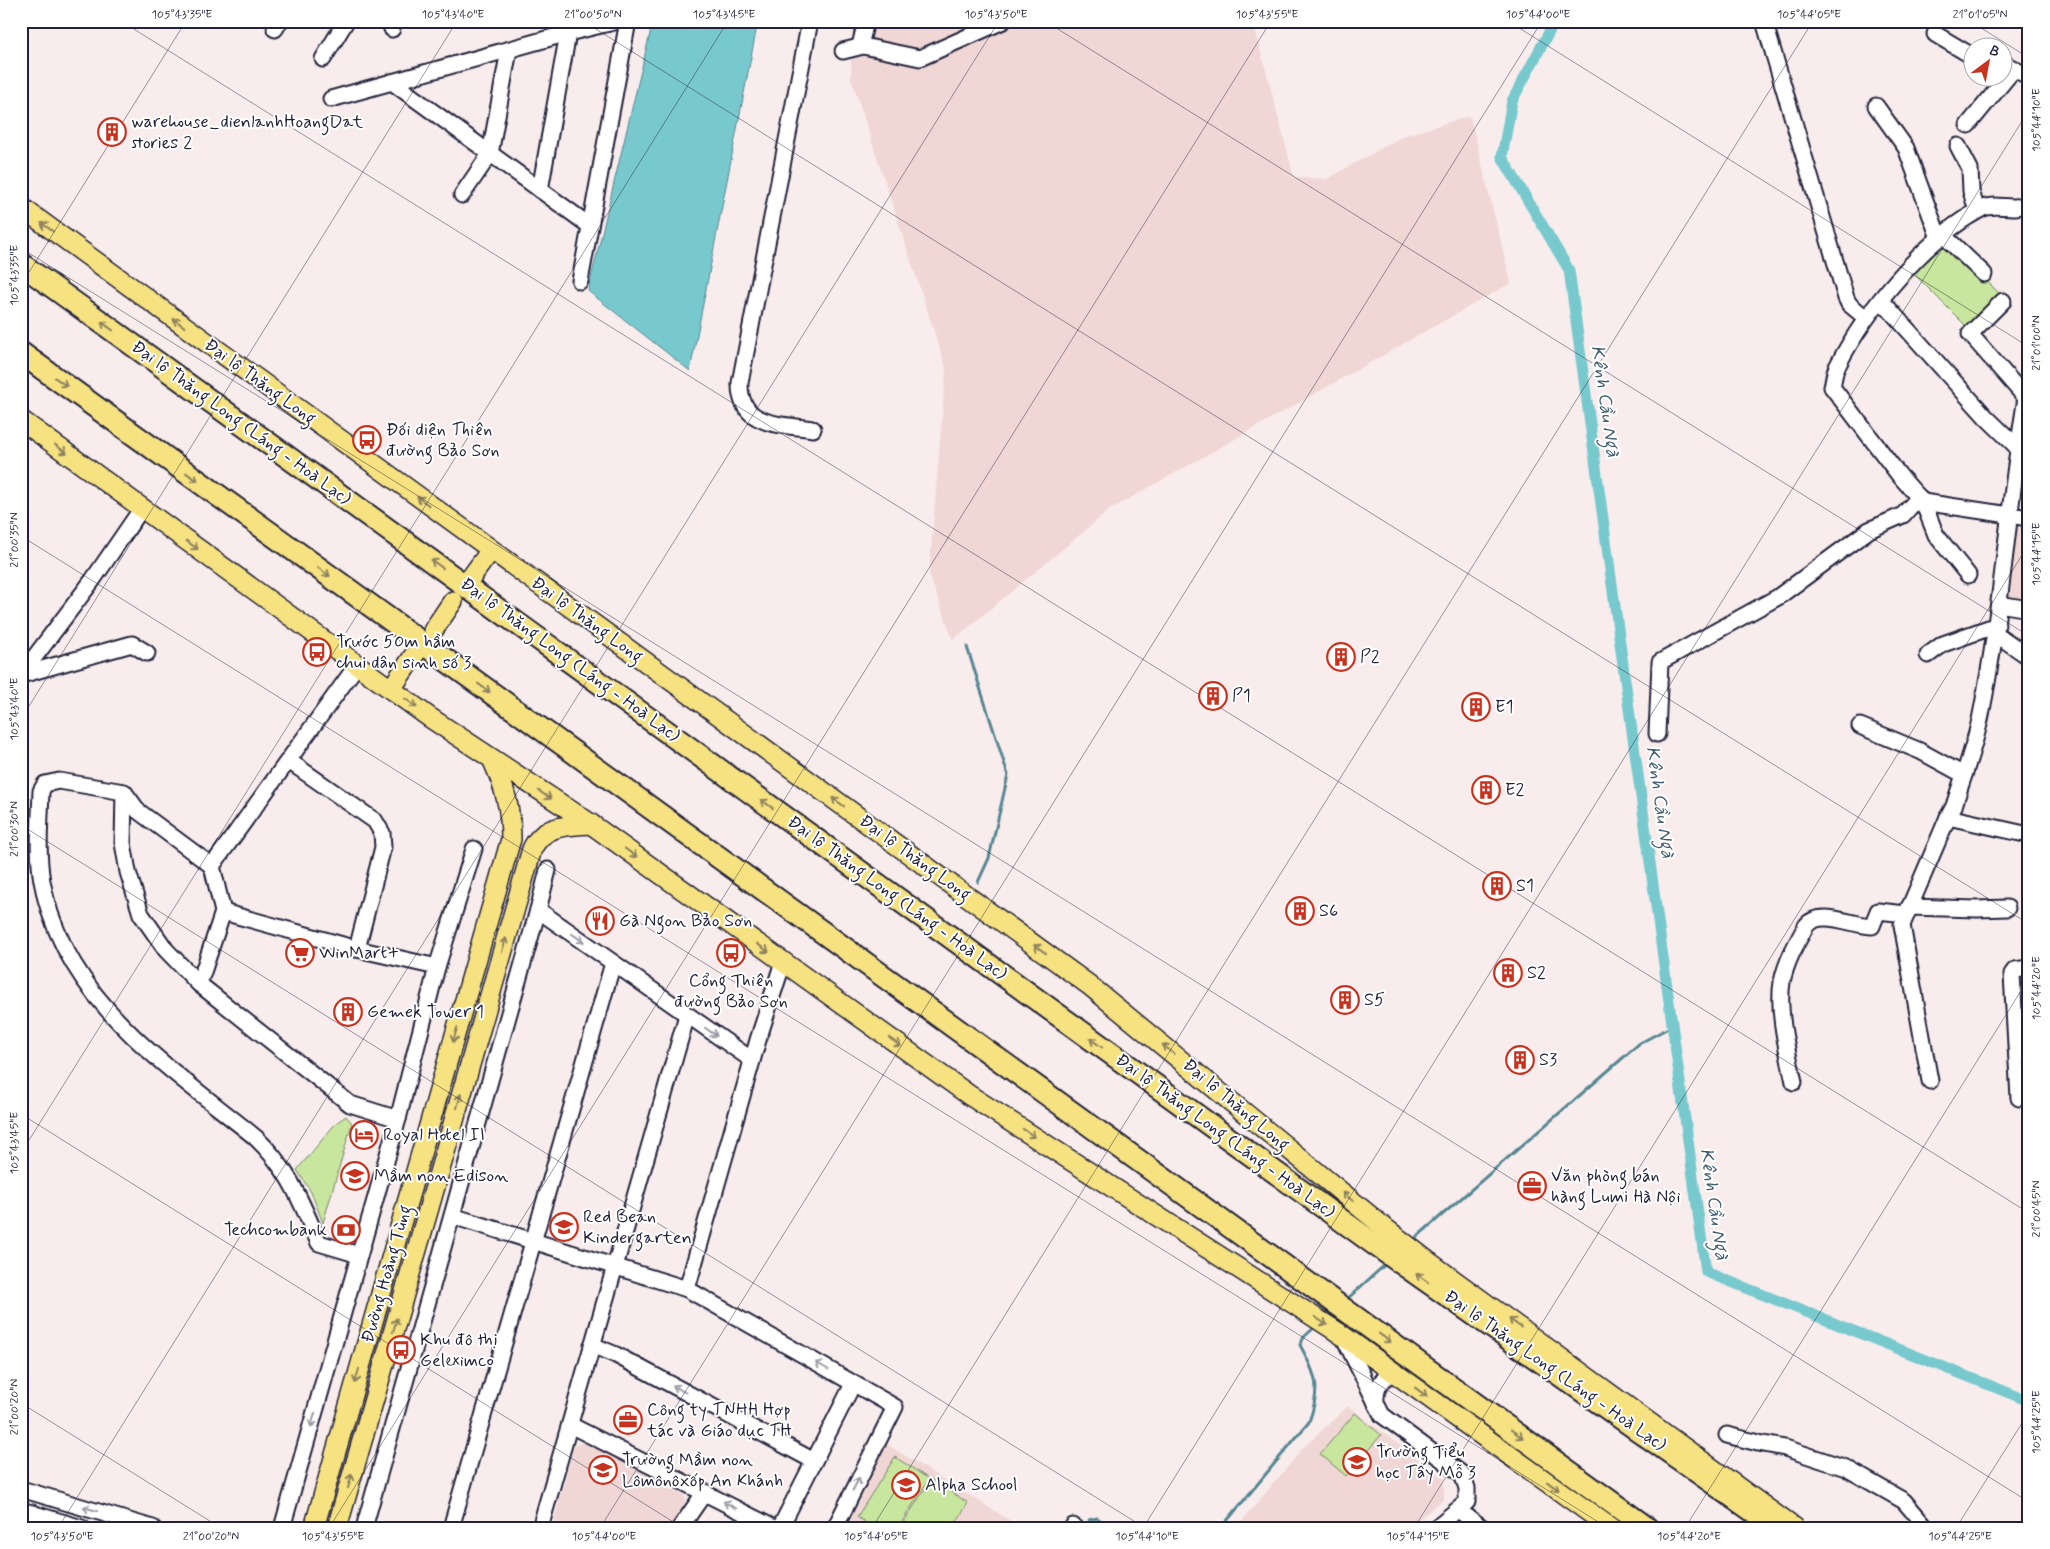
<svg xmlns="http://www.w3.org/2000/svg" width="2050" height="1549" viewBox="0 0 2050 1549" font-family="Mynerve,sans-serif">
<rect width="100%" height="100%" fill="#f8edec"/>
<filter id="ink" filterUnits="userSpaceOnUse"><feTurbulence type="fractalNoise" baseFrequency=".02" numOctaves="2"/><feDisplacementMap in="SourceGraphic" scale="10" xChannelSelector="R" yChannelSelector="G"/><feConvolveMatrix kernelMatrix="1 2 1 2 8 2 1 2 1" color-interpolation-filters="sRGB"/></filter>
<g filter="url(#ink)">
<g fill="#f0d7d5">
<path d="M852 21H1253L1294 177 1327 179 1403 136 1470 116 1511 283 1111 509 953 640 929 574 946 368 851 78Z"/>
<path d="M2013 521 2029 524V612L2002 608Z"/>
<path d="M1348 1406 1444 1478V1499L1407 1528H1236L1304 1447Z"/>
<path d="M585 1441 684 1494 686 1501 669 1528H552L574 1446Z"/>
<path d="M883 1442 1022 1528H838Z"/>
</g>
<g fill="#c8e69d" stroke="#75846c">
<path d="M1946 241 2001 295 1968 328 1913 273Z"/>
<path d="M346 1116 352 1123 323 1223 311 1192 297 1170 336 1123Z"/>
<path d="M1355 1413 1381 1435 1346 1476 1320 1454Z"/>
<path d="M895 1457 929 1479 898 1528H874L857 1517Z"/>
<path d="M931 1479 968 1503 953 1528H900Z"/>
</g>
<path fill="#78c9ce" stroke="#568693" d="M653 21H758L690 371 588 291Z"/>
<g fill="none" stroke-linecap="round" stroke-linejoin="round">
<g stroke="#568693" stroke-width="3">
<path d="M967 647 1008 775 989 858 978 882"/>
<path d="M1411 1242 1640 1043 1672 1026"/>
<path d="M1346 1300 1388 1262"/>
<path d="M1089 1520 1097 1518 1112 1528"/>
<path d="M1221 1528 1309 1422C1321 1388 1317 1376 1300 1345L1304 1337 1317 1325"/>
</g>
<path stroke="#78c9ce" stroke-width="11" d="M1555 21 1512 101 1502 157 1569 270 1706 1272 2029 1401"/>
<defs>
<g id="minor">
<path d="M390 21 392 29"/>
<path d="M810 21 740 383C739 427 780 424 813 429"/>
<path d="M1764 21 1846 298 1849 304 1866 318"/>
<path d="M275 29 280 21"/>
<path d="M1935 34 1972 56"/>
<path d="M860 46 866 21"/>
<path d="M843 51 863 46 920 58 1003 21"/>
<path d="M323 59 346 21"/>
<path d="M2003 63 2029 77"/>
<path d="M392 82 590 226"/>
<path d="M331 99 568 33 618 21"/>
<path d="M1876 106 1906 148 1939 238"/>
<path d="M1968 125 2014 69"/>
<path d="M1958 146 1970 169 1971 191 1977 211"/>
<path d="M540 190 568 33"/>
<path d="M462 195 490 154 509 50"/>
<path d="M2029 202C2016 213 1995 201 1981 209 1926 238 1866 310 1838 365 1834 371 1834 380 1832 387L1899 475 1923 502 2029 518"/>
<path d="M1943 235 1984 274"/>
<path d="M580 281 628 21"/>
<path d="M1881 300 1986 417 2018 448"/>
<path d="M2003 301 1970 334 2026 398"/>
<path d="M1923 502 1936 535 1968 575"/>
<path d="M1999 604 2029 609"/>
<path d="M1996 634 2029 657"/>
<path d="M1928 655 1943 644 1997 625"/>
<path d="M21 675 92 581 142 508"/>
<path d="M21 675 132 644 147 653"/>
<path d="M1860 726 1920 751 1964 775"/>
<path d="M1657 734 1660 662 1778 597 1869 530 1903 515 1919 497"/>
<path d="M289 761 375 821 382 833 383 847 357 949"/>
<path d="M124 792 123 843 128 872 141 914 166 950 199 984 350 1104 398 1119"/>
<path d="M1948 817 2029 835"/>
<path d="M212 866 138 811 124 792 59 781 45 784 41 791C40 821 37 852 42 881 63 1000 169 1067 255 1137 290 1170 300 1200 319 1243L359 1255"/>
<path d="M1909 907 1977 909 2007 908"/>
<path d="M538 910 752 1060"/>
<path d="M223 912 357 949 437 967"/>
<path d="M199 984 223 912 212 866 357 665"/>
<path d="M1930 1081 1902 925 1948 817 1954 806C1963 776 1975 746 1981 715 2002 610 2008 503 2026 398L2029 396"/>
<path d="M1794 1082C1788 1053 1777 1011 1782 982 1786 962 1796 944 1806 926 1819 908 1854 926 1872 926L1878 911 1906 914"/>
<path d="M2019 1098 2012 974 2015 970 2029 968"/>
<path d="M462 1219 687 1289 895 1407 835 1528"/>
<path d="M687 1289 758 1040 783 962"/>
<path d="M1343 1336 1382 1415 1462 1474 1467 1488V1502L1435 1528"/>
<path d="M592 1345 616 1355 814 1461"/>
<path d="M1376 1404C1375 1388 1380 1380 1394 1372"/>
<path d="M570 1425 774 1528"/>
<path d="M1727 1435 1758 1443 1785 1448 1846 1468 1904 1501 1927 1528"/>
<path d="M21 1489 153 1528"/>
<path d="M21 1510 82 1528"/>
<path d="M1458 1510 1483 1528"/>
<path d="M1073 1526 1075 1528"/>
<path d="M28 1528 32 1513"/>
<path d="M282 1528 398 1119 437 967 474 849"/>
<path d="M364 1528 538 910 548 870"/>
<path d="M451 1528 613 963"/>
<path d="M540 1528 687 1015"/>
<path d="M680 1528 705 1492"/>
<path d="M780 1528 853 1384"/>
</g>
<g id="major">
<path d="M21 207 1089 985 1385 1228 1429 1262 1794 1528"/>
<path d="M21 420 429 717 591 824 969 1095 1339 1333 1611 1528"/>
<path d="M469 580 491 550"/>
<path d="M434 629 453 601"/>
<path d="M391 689 421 645"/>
<path d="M314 1528 511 839C511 810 505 788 493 761"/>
<path d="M337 1528 532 849C544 824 567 826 591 824"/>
</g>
<g id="highway">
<path d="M21 264 1377 1246 1777 1528"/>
<path d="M21 353 1647 1528"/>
</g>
</defs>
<use href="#minor" stroke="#22223b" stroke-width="19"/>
<use href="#major" stroke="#22223b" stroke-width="22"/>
<use href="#highway" stroke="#22223b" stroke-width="25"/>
<use href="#minor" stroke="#fff" stroke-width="15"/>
<use href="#major" stroke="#f7e281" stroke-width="19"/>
<use href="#highway" stroke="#f7e281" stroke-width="21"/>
</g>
<defs><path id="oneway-shaft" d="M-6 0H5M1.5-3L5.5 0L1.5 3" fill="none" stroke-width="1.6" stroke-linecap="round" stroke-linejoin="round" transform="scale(1.25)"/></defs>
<g stroke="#8c825e">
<use href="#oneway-shaft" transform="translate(47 227) rotate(-144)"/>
<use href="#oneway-shaft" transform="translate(179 323) rotate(-144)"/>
<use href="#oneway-shaft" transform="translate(107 326) rotate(-144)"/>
<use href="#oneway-shaft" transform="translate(61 382) rotate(36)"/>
<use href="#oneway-shaft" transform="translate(61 449) rotate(36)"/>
<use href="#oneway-shaft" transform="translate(192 477) rotate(36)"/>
<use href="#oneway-shaft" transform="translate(423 501) rotate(-144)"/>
<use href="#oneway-shaft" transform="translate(192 545) rotate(36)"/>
<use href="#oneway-shaft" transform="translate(437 564) rotate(-144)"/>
<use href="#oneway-shaft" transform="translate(324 572) rotate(36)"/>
<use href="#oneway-shaft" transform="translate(484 688) rotate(36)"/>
<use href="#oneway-shaft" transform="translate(411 703) rotate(37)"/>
<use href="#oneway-shaft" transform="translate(545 795) rotate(33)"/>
<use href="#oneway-shaft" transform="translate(838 802) rotate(-144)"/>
<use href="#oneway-shaft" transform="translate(767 804) rotate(-144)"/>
<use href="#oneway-shaft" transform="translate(631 853) rotate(36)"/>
<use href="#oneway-shaft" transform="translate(504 945) rotate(-74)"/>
<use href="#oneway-shaft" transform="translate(763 948) rotate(36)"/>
<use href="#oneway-shaft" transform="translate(1040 949) rotate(-144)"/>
<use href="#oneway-shaft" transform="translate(455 1035) rotate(106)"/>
<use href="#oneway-shaft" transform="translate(895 1042) rotate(35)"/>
<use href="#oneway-shaft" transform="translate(1096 1043) rotate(-144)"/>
<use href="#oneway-shaft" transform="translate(1168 1049) rotate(-140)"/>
<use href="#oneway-shaft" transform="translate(459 1101) rotate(-74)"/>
<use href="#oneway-shaft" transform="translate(1029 1133) rotate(33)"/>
<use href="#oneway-shaft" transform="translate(1348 1197) rotate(-141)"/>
<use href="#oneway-shaft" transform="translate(1422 1278) rotate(-145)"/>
<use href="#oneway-shaft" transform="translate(1321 1321) rotate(34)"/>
<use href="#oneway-shaft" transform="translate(1515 1323) rotate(-144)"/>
<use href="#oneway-shaft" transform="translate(395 1325) rotate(-74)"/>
<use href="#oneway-shaft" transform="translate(1385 1338) rotate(36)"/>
<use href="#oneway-shaft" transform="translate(357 1376) rotate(106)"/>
<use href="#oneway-shaft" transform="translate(1421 1392) rotate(36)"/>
<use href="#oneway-shaft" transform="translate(1517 1434) rotate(36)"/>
<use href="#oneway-shaft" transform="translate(350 1481) rotate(-74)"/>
<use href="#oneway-shaft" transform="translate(1553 1486) rotate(36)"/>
</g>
<g stroke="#9c9ca7">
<use href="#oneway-shaft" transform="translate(578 938) rotate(35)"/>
<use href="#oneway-shaft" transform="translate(711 1032) rotate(35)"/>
<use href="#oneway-shaft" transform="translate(822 1366) rotate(-150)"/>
<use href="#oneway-shaft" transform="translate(679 1389) rotate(-152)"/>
<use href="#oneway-shaft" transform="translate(313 1420) rotate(106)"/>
<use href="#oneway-shaft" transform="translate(856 1484) rotate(-63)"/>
<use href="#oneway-shaft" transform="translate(730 1505) rotate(-152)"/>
<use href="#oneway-shaft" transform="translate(90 1509) rotate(-164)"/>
</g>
</g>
<path fill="none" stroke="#22223b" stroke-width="1" stroke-opacity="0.45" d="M121 21 2029 1213M583 21 2029 924M1045 21 2029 636M1508 21 2029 347M1970 21 2029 58M21 248 2029 1502M21 285 186 21M21 536 1608 1528M21 719 457 21M21 825 1145 1528M21 1114 683 1528M21 1153 728 21M21 1403 221 1528M58 1528 999 21M329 1528 1271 21M600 1528 1542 21M872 1528 1813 21M1143 1528 2029 110M1414 1528 2029 544M1685 1528 2029 978M1956 1528 2029 1412"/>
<defs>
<symbol id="building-ring" viewBox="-11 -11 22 22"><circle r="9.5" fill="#fff" stroke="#c8321e" stroke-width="1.5"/><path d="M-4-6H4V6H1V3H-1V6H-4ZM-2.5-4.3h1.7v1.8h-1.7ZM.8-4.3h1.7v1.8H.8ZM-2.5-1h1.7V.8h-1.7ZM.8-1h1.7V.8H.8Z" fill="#c8321e"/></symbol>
<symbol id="bus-ring" viewBox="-11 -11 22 22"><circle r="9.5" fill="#fff" stroke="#c8321e" stroke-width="1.5"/><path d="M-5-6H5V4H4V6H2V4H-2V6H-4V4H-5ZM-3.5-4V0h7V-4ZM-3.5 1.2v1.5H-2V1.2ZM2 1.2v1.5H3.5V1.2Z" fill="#c8321e"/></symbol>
<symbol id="restaurant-ring" viewBox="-11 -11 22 22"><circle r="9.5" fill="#fff" stroke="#c8321e" stroke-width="1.5"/><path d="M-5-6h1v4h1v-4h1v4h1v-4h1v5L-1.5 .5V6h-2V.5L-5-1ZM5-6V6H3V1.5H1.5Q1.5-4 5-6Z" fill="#c8321e"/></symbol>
<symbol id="supermarket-ring" viewBox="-11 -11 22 22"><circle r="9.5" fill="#fff" stroke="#c8321e" stroke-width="1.5"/><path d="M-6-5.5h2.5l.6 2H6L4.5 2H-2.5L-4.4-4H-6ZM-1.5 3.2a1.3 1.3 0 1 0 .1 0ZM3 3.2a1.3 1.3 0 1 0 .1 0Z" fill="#c8321e"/></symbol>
<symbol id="hotel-ring" viewBox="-11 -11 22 22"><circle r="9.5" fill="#fff" stroke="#c8321e" stroke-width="1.5"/><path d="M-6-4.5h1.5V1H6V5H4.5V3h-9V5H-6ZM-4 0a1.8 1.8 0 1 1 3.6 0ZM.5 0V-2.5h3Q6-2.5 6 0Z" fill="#c8321e"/></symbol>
<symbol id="school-ring" viewBox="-11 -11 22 22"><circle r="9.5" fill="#fff" stroke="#c8321e" stroke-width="1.5"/><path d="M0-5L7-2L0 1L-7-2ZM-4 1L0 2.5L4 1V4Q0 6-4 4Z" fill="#c8321e"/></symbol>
<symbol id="office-ring" viewBox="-11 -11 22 22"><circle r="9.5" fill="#fff" stroke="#c8321e" stroke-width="1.5"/><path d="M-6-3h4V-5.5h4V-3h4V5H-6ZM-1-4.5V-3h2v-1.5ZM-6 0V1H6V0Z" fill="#c8321e"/></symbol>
<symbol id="bank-ring" viewBox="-11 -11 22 22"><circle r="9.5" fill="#fff" stroke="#c8321e" stroke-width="1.5"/><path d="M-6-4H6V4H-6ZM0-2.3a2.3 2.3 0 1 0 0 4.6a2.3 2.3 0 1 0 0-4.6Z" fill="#c8321e"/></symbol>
</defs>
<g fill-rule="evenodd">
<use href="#building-ring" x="96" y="116" width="32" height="32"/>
<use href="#bus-ring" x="351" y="424" width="32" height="32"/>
<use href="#bus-ring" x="301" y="636" width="32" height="32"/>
<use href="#building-ring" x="1325" y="641" width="32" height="32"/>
<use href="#building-ring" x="1197" y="680" width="32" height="32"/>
<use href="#building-ring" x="1460" y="691" width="32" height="32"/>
<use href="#building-ring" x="1470" y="774" width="32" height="32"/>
<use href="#building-ring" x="1481" y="870" width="32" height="32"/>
<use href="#building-ring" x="1284" y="895" width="32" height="32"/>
<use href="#restaurant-ring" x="584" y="905" width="32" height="32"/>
<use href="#supermarket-ring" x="284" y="937" width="32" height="32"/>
<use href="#bus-ring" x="715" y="937" width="32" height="32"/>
<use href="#building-ring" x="1492" y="957" width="32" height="32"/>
<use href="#building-ring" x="1329" y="984" width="32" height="32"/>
<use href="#building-ring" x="332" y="996" width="32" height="32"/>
<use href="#building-ring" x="1504" y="1044" width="32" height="32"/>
<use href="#hotel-ring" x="348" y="1119" width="32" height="32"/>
<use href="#school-ring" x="339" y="1160" width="32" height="32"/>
<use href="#office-ring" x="1516" y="1170" width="32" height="32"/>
<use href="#school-ring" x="548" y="1211" width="32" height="32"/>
<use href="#bank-ring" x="330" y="1214" width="32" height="32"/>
<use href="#bus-ring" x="385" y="1334" width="32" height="32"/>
<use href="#office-ring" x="612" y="1404" width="32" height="32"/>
<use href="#school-ring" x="1341" y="1446" width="32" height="32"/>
<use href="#school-ring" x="587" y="1454" width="32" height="32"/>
<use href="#school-ring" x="890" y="1469" width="32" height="32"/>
</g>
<g text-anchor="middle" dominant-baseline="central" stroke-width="4" stroke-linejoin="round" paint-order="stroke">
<g font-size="18" fill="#22223b" stroke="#fff" text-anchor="start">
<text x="131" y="122">warehouse_dienlanhHoangDat<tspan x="131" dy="21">stories 2</tspan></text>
<text x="386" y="430">Đối diện Thiên<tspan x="386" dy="21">đường Bảo Sơn</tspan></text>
<text x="336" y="642">Trước 50m hầm<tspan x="336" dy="21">chui dân sinh số 3</tspan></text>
<text x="1360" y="657">P2</text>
<text x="1232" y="696">P1</text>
<text x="1495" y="707">E1</text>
<text x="1505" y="790">E2</text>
<text x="1516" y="886">S1</text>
<text x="1319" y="911">S6</text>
<text x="619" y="921">Gà Ngon Bảo Sơn</text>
<text x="319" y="953">WinMart+</text>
<text x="1527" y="973">S2</text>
<text x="731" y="981" text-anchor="middle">Cổng Thiên<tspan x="731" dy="21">đường Bảo Sơn</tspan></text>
<text x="1364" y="1000">S5</text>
<text x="367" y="1012">Gemek Tower 1</text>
<text x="1539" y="1060">S3</text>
<text x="383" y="1135">Royal Hotel II</text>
<text x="374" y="1176">Mầm non Edison</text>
<text x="1551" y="1176">Văn phòng bán<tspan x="1551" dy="21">hàng Lumi Hà Nội</tspan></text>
<text x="583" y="1217">Red Bean<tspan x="583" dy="21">Kindergarten</tspan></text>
<text x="327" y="1230" text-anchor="end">Techcombank</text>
<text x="420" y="1340">Khu đô thị<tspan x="420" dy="21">Geleximco</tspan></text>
<text x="647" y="1410">Công ty TNHH Hợp<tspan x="647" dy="21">tác và Giáo dục TH</tspan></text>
<text x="1376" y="1452">Trường Tiểu<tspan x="1376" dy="21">học Tây Mỗ 3</tspan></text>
<text x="622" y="1460">Trường Mầm non<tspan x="622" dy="21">Lômônôxốp An Khánh</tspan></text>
<text x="925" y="1485">Alpha School</text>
</g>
<g font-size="18" fill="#22223b" stroke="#fff">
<text transform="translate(260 382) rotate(36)">Đại lộ Thăng Long</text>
<text transform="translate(241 423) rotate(36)">Đại lộ Thăng Long (Láng - Hoà Lạc)</text>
<text transform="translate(587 620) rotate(36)">Đại lộ Thăng Long</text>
<text transform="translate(570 660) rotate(36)">Đại lộ Thăng Long (Láng - Hoà Lạc)</text>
<text transform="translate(915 858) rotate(36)">Đại lộ Thăng Long</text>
<text transform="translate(897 898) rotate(36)">Đại lộ Thăng Long (Láng - Hoà Lạc)</text>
<text transform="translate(1236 1105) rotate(40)">Đại lộ Thăng Long</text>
<text transform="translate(1225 1136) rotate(36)">Đại lộ Thăng Long (Láng - Hoà Lạc)</text>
<text transform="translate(387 1274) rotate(-74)">Đường Hoàng Tùng</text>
<text transform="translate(1555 1371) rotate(35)">Đại lộ Thăng Long (Láng - Hoà Lạc)</text>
</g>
<g font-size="19" font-style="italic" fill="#405c6e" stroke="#fff">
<text transform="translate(1605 401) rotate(82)">Kênh Cầu Ngà</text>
<text transform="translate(1660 802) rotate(82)">Kênh Cầu Ngà</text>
<text transform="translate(1714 1204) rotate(82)">Kênh Cầu Ngà</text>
</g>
</g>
<rect width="2050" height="1549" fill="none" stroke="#fff" stroke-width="55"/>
<g transform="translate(1988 62) rotate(32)"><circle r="24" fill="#ffffff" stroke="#a7a7b1"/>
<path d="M0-4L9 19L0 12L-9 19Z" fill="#c8321e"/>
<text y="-8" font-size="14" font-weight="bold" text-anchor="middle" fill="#22223b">B</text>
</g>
<rect x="28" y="28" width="1994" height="1494" fill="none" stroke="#22223b" stroke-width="2"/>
<g font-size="12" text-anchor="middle" fill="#22223b">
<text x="182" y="18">105°43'35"E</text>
<text x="453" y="18">105°43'40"E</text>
<text x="593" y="18">21°00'50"N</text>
<text x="724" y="18">105°43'45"E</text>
<text x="996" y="18">105°43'50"E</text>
<text x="1267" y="18">105°43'55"E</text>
<text x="1538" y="18">105°44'00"E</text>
<text x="1809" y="18">105°44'05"E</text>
<text x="1980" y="18">21°01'05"N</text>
<text transform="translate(2036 120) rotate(-90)" y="4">105°44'10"E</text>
<text transform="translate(14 275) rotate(-90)" y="4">105°43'35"E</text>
<text transform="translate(2036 343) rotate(-90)" y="4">21°01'00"N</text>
<text transform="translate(14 540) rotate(-90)" y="4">21°00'35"N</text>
<text transform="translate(2036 554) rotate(-90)" y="4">105°44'15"E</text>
<text transform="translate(14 709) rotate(-90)" y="4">105°43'40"E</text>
<text transform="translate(14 829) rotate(-90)" y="4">21°00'30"N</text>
<text transform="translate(2036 988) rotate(-90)" y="4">105°44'20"E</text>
<text transform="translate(14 1143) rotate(-90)" y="4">105°43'45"E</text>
<text transform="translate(2036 1209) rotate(-90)" y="4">21°00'45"N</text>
<text transform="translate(14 1407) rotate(-90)" y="4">21°00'20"N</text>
<text transform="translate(2036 1422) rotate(-90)" y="4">105°44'25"E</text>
<text x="62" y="1540">105°43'50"E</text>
<text x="211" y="1540">21°00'20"N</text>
<text x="333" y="1540">105°43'55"E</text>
<text x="604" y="1540">105°44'00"E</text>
<text x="876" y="1540">105°44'05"E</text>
<text x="1147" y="1540">105°44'10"E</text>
<text x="1418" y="1540">105°44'15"E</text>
<text x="1689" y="1540">105°44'20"E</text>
<text x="1960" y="1540">105°44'25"E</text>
</g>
</svg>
